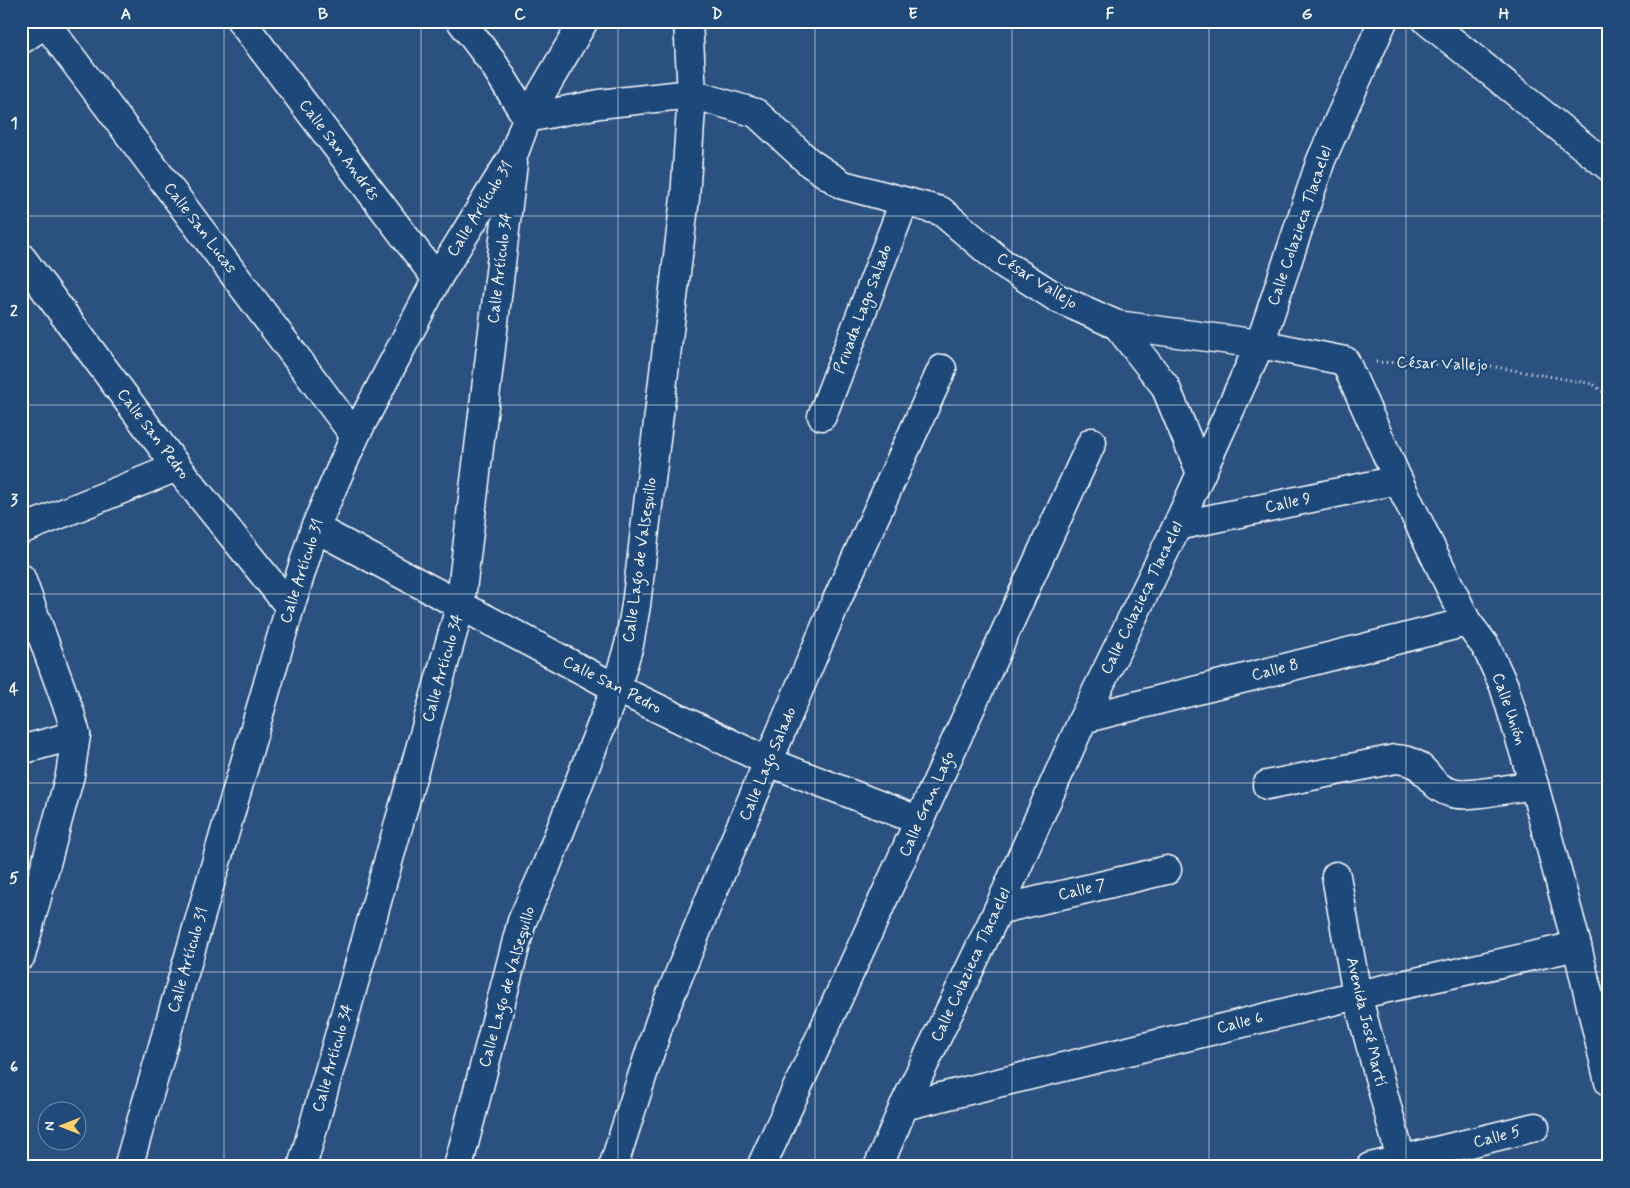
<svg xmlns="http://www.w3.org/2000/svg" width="1630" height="1188" viewBox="0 0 1630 1188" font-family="Mynerve,sans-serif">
<rect width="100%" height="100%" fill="#2b5181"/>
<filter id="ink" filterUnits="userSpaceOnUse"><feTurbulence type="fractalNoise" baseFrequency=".02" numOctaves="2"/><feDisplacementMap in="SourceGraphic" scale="10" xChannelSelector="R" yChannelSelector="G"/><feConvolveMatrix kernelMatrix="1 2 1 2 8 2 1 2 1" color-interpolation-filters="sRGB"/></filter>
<g filter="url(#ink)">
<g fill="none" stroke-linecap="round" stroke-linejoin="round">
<defs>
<g id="minor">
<path d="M44 21 355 436"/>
<path d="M241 21 437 279"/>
<path d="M461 21 493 63 527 118 599 104 692 94 756 113 810 163 843 185 941 211 1001 262 1057 298 1117 325 1260 344 1345 361 1398 480 1467 622 1486 647 1504 686 1534 785 1577 946 1609 1082"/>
<path d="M1427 21 1609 167"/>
<path d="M21 40 49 21"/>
<path d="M21 257 177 467 290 607"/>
<path d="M1117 325 1165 386 1201 473"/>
<path d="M822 416 904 202"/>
<path d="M1177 526 1398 480"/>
<path d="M315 528 616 688 769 762 920 821"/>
<path d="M21 530 177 467"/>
<path d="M21 578 70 713 76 735 70 775 21 956"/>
<path d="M1083 719 1467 622"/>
<path d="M21 750 76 735"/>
<path d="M1267 785 1395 759C1431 761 1424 785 1452 793 1467 798 1516 787 1534 785"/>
<path d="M1336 876 1357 995 1403 1167"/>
<path d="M998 910 1167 870"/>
<path d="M904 1106 1357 995 1577 946"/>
<path d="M128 1167 290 607 315 528 355 436 437 279 513 156 527 118 584 21"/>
<path d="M302 1167 460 607 513 163"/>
<path d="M458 1167 522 921 546 867 616 688 629 645 636 605 685 198 692 94 688 21"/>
<path d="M613 1167 660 1021 706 908 836 602 942 369"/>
<path d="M761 1167 1092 442"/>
<path d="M878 1167 904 1106 998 910 1083 719 1177 526 1260 344 1321 160 1383 21"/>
<path d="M1370 1167 1535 1127"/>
</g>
</defs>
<use href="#minor" stroke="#fff" stroke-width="31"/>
<path stroke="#fff" stroke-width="3" stroke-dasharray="1 4" stroke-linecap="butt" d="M1376 362 1490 366 1593 384 1609 397"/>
<use href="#minor" stroke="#1f4a7a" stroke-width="28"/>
</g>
</g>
<path fill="none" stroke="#fff" stroke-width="1" stroke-opacity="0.55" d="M224 21V1167M421 21V1167M618 21V1167M815 21V1167M1012 21V1167M1209 21V1167M1406 21V1167M21 216H1609M21 405H1609M21 594H1609M21 783H1609M21 972H1609"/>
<g text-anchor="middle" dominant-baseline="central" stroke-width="5" stroke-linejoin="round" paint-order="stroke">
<g font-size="16" fill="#fff" stroke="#1f4a7a">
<text transform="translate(339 150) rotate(53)">Calle San Andrés</text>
<text transform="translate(480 209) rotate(-58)">Calle Artículo 31</text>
<text transform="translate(1300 226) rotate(-71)">Calle Colazieca Tlacaelel</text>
<text transform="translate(200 228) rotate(53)">Calle San Lucas</text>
<text transform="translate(500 268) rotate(-83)">Calle Artículo 34</text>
<text transform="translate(1037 281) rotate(32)">César Vallejo</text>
<text transform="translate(863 309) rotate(-69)">Privada Lago Salado</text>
<text transform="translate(1442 364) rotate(2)">César Vallejo</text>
<text transform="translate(153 434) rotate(53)">Calle San Pedro</text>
<text transform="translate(1288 503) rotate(-12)">Calle 9</text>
<text transform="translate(640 560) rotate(-82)">Calle Lago de Valsequillo</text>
<text transform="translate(302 571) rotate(-72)">Calle Artículo 31</text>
<text transform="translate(1142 598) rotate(-64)">Calle Colazieca Tlacaelel</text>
<text transform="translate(443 668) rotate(-74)">Calle Artículo 34</text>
<text transform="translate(1275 670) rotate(-14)">Calle 8</text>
<text transform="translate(612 685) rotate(27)">Calle San Pedro</text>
<text transform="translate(1509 709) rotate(71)">Calle Unión</text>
<text transform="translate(768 764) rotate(-67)">Calle Lago Salado</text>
<text transform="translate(927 804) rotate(-66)">Calle Gran Lago</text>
<text transform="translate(1082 890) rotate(-13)">Calle 7</text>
<text transform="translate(188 960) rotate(-74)">Calle Artículo 31</text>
<text transform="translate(971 965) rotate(-65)">Calle Colazieca Tlacaelel</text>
<text transform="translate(507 987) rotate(-74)">Calle Lago de Valsequillo</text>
<text transform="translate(1366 1022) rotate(77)">Avenida José Martí</text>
<text transform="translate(1240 1023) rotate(-14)">Calle 6</text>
<text transform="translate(333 1058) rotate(-74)">Calle Artículo 34</text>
<text transform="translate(1497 1137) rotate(-14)">Calle 5</text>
</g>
</g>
<rect width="1630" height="1188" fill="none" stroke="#1f4a7a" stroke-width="55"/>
<g transform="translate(62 1126) rotate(270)"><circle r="24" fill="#1f4a7a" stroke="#7992af"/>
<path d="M0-4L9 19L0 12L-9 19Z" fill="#ffd166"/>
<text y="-8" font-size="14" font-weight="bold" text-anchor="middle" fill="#ffffff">N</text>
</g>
<rect x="28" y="28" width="1574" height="1132" fill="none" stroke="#fff" stroke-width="2"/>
<g font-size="16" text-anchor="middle" font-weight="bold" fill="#fff">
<text x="126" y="19">A</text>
<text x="323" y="19">B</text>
<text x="520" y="19">C</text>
<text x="717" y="19">D</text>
<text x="913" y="19">E</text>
<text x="1110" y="19">F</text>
<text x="1307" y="19">G</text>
<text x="1504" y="19">H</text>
<text x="14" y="128">1</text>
<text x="14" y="316">2</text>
<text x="14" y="505">3</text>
<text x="14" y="694">4</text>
<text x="14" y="883">5</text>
<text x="14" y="1072">6</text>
</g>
</svg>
